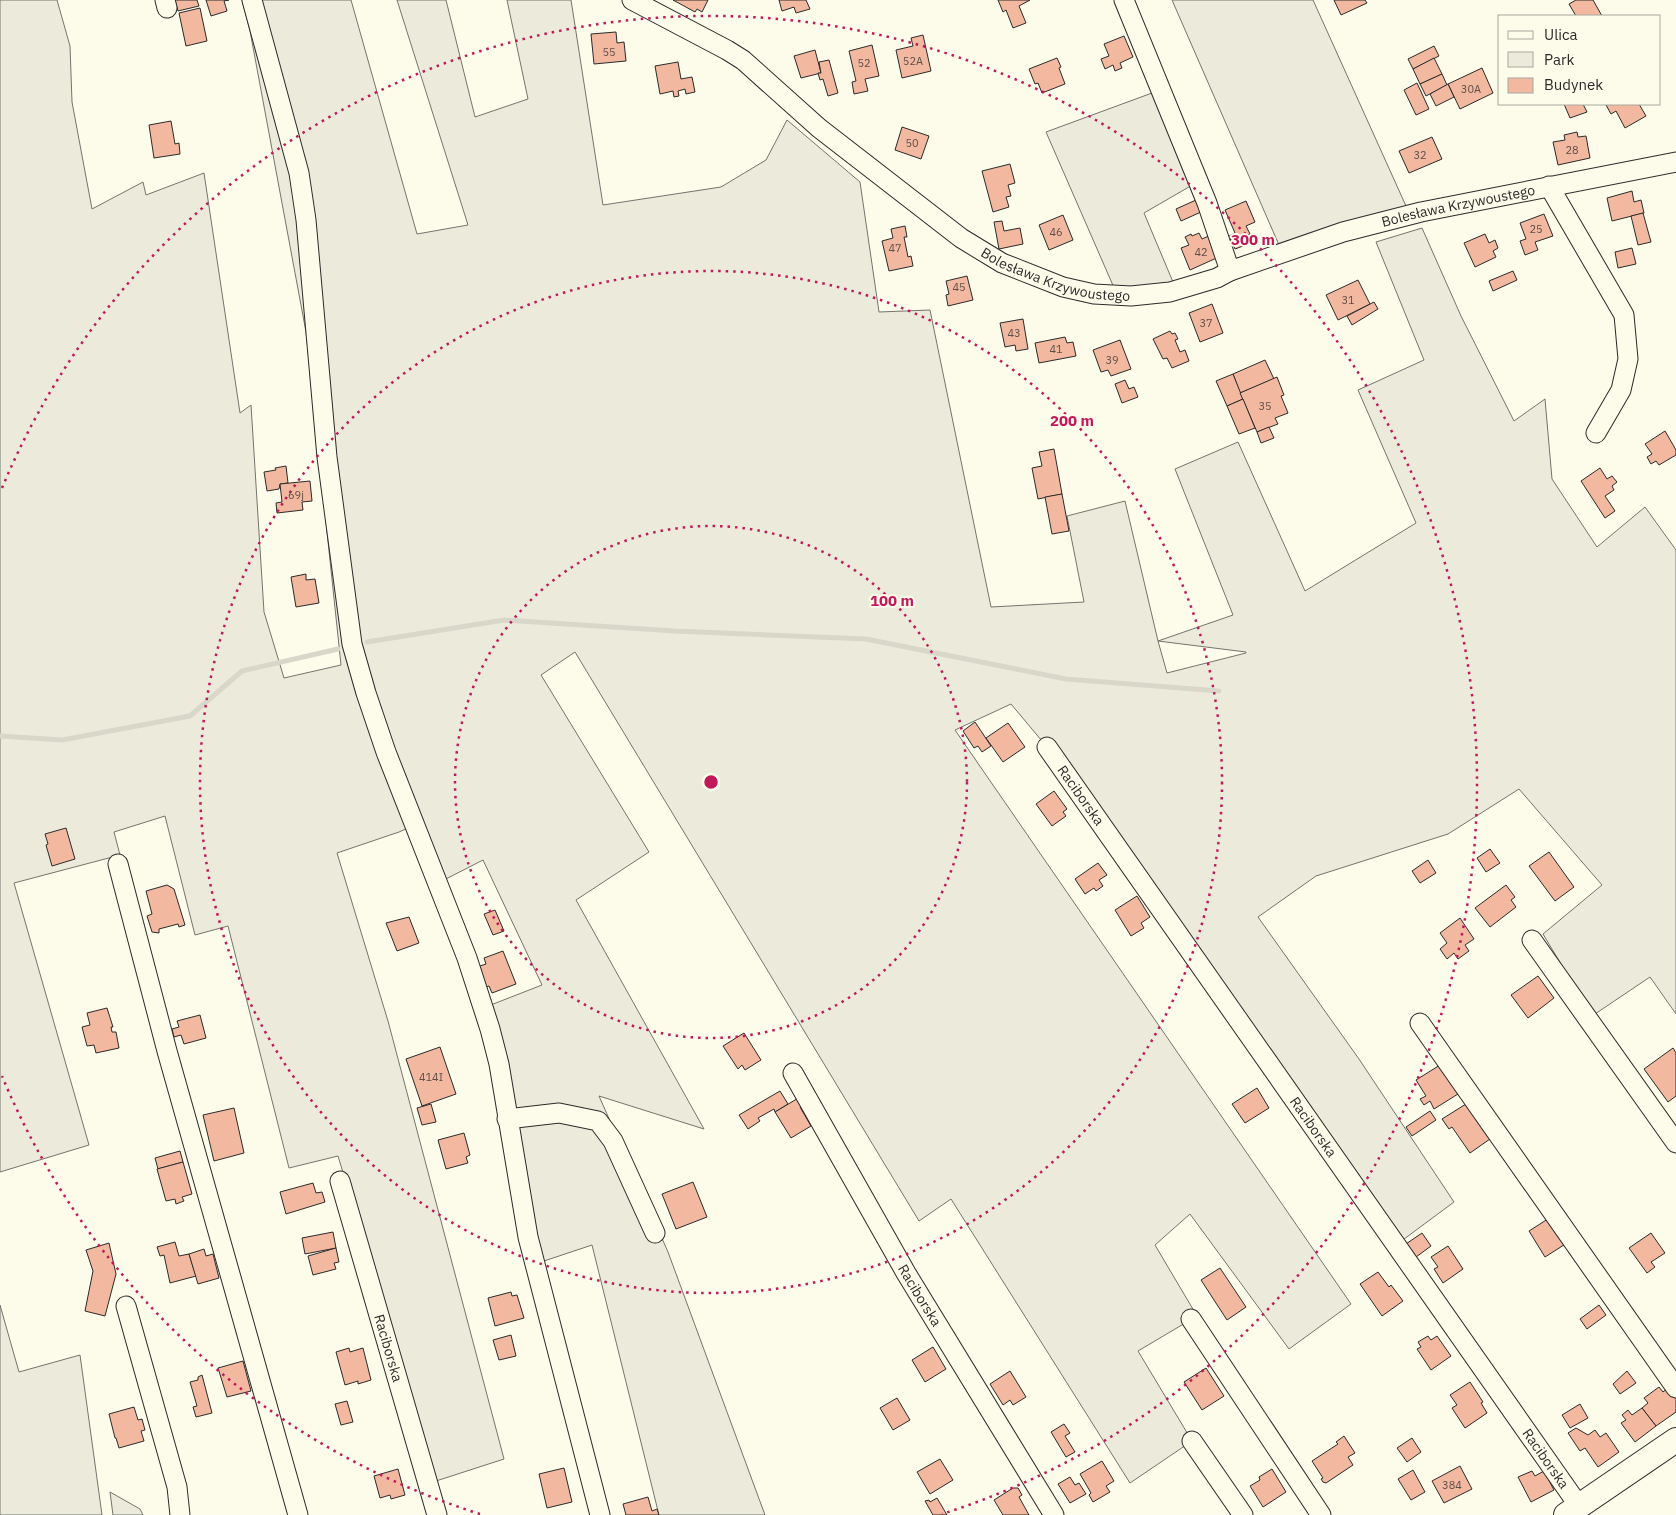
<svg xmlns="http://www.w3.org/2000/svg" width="1676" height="1515" viewBox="0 0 1676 1515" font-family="'IBM Plex Sans',sans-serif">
<rect width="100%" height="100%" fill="#fdfbea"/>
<g fill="#ecebdb" stroke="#74746e" fill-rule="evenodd">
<path d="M0 0H57L70 46 72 102 92 209 143 182 146 195 204 173 240 413 251 405 264 612 284 678 341 665 306 332 250 31 242 0H351L417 234 468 225 397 0H446L475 117 528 99 507 0H571L603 205 721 187 766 160 787 120 860 182 879 312 930 310 991 607 1084 602 1067 516 1125 501 1158 641 1233 615 1175 469 1238 442 1305 591 1416 523 1358 390 1424 360 1376 242 1422 228 1461 316 1514 421 1545 399 1552 479 1597 547 1645 507 1676 550V1014L1650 977 1592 1016 1543 934 1602 885 1519 789 1448 834 1316 876 1258 917 1359 1059 1454 1202 1396 1245 1047 747 1011 704 955 730 1351 1304 1289 1349 1190 1214 1155 1245 1197 1316 1138 1351 1192 1441 1130 1483 951 1199 919 1221 575 652 541 675 649 852 576 900 704 1129 599 1096 668 1252 765 1515H659L592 1245 535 1264 483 1008 542 985 483 860 438 883 415 825 399 832 337 853 388 1021 504 1459 436 1481 338 1156 289 1168 228 926 195 935 165 816 114 832 120 855 14 883 89 1145 0 1172ZM1158 641 1246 652V653L1167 673Z"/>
<path d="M1172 0H1313L1406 206 1279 245Z"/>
<path d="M1152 93 1194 184 1144 213 1173 282 1115 290 1046 132Z"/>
<path d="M0 1305 19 1372 80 1355 102 1515H0Z"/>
<path d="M110 1492 140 1509 143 1515H113Z"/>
</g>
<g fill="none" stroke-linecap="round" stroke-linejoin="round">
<g stroke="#d8d7c9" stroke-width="5">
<path d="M367 642 504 620 675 631 866 639 1066 679 1219 691"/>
<path d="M0 736 62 740 190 716 242 671 338 649"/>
</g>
</g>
<g fill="#f2b8a0" stroke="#2b2b2b">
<path d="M175 0H197L199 6 178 11Z"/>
<path d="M206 0H229L224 1 227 11 211 16Z"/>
<path d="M673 0H708L702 12 697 9 695 12Z"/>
<path d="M779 0H806L810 9 796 13 794 7 782 11Z"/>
<path d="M998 0H1030L1019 6 1026 23 1013 28 1006 10 1003 12Z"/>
<path d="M1334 0H1365L1367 3 1341 15Z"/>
<path d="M1576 0H1593L1602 16H1576L1569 4Z"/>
<path d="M200 8 207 41 186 46 179 13Z"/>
<path d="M616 32 617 43 624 42 626 61 594 64 591 34Z"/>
<path d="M923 35 931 71 902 78 896 50 913 46 911 38Z"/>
<path d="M1124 36 1133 57 1120 63 1122 68 1115 71 1113 65 1105 69 1101 59 1109 56 1104 44Z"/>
<path d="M872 45 879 76 865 79 868 91 854 94 852 82 856 81 849 51Z"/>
<path d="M1434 46 1439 56 1413 69 1408 59Z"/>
<path d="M815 50 821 73 801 78 794 56Z"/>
<path d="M1057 58 1061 67 1059 68 1065 84 1042 93 1038 83 1035 84 1029 69Z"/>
<path d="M1434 58 1442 74 1420 84 1413 69Z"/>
<path d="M829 60 838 93 828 96 823 79 820 80 818 73H821L819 62Z"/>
<path d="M678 62 681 79 692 77 695 92 686 94 685 89 678 91 679 96 674 97 673 91 660 94 655 66Z"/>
<path d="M1482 68 1493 93 1460 109 1448 84Z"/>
<path d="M1442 74 1447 85 1426 96 1420 84Z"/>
<path d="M1417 83 1429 109 1416 115 1404 90Z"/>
<path d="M1448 84 1454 97 1436 106 1430 94Z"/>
<path d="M1564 104H1583L1587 112 1570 118Z"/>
<path d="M1609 104H1639L1646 116 1625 128 1616 111 1611 114 1606 105Z"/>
<path d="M171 121 175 144 179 143 180 154 154 158 149 125Z"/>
<path d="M902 127 929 136 921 159 895 150Z"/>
<path d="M1577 132 1578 137 1586 136 1590 158 1558 165 1553 142 1565 140 1564 135Z"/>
<path d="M1432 137 1442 159 1409 173 1399 151Z"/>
<path d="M1010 164 1015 183 1008 185 1011 196 1006 197 1009 207 993 212 982 171Z"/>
<path d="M1632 191 1634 202 1641 200 1644 213 1612 221 1607 198Z"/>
<path d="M1196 200 1201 212 1181 221 1176 209Z"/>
<path d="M1246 201 1255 222 1246 226 1250 234 1240 238 1243 246 1235 249 1229 236 1235 233 1225 210Z"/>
<path d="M1643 213 1651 242 1638 245 1631 216Z"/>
<path d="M1544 214 1553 236 1535 242 1538 250 1525 255 1520 241 1526 239 1520 223Z"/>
<path d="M1063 215 1073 240 1049 250 1039 225Z"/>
<path d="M1002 221 1004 231 1020 228 1023 244 999 249 994 222Z"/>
<path d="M905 226 907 237H904L908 257 911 256 913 266 889 271 882 241 893 238 891 229Z"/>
<path d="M1199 233 1202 239 1211 235 1221 256 1190 270 1181 248 1189 245 1185 237 1191 234 1192 236Z"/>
<path d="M1485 234 1489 243 1495 240 1498 248 1493 251 1496 257 1475 267 1464 243Z"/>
<path d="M1632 248 1636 264 1618 268 1615 252Z"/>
<path d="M1513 271 1517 280 1493 291 1489 281Z"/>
<path d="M967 276 973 300 948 306 946 295 949 294 946 281Z"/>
<path d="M1358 280 1370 304 1338 320 1326 295Z"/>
<path d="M1374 302 1378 309 1352 325 1347 316Z"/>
<path d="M1212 304 1223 333 1200 342 1189 313Z"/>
<path d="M1023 319 1028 349 1016 351 1015 345 1005 347 1000 323Z"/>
<path d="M1170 331 1172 334 1175 333 1178 339 1175 340 1180 352 1185 350 1189 361 1172 368 1167 358 1163 359 1153 339Z"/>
<path d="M1065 337 1067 343 1073 342 1076 356 1039 363 1035 343Z"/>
<path d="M1120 340 1131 369 1111 376 1108 370 1101 372 1093 350Z"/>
<path d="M1265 360 1274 379 1240 393 1233 374Z"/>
<path d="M1233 374 1243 399 1227 406 1216 381Z"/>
<path d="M1277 377 1284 395 1281 396 1288 413 1275 418 1278 424 1257 432 1240 393Z"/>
<path d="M1125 380 1129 389 1134 387 1138 397 1122 403 1115 384Z"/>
<path d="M1243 399 1255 428 1239 434 1227 406Z"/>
<path d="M1269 427 1274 438 1261 443 1257 432Z"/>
<path d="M1665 431 1676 450V455L1659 465 1656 461 1651 464 1647 457 1652 454 1645 444Z"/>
<path d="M1054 449 1062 494 1038 499 1032 468 1042 466 1039 452Z"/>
<path d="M286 466 288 483 280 484 279 489 267 491 264 472 276 470 275 468Z"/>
<path d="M1600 468 1607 479 1612 476 1617 482 1612 486 1614 490 1605 496 1615 511 1605 518 1581 481Z"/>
<path d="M310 481 312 501 302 502 303 510 277 513 276 503 282 502 280 484Z"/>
<path d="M1062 494 1069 531 1052 534 1045 497Z"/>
<path d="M306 574V580L315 579 319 603 296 607 291 577Z"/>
<path d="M975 722 991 746 982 752 978 746 974 748 963 731Z"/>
<path d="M1008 723 1025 747 1003 762 986 738Z"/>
<path d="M1054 791 1067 809 1063 812 1066 816 1052 826 1036 804Z"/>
<path d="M66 828 75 859 52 866 46 845 48 844 45 834Z"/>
<path d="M1490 849 1500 863 1486 872 1477 858Z"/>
<path d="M1549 852 1574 887 1555 901 1529 866Z"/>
<path d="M1428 860 1436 873 1420 883 1412 871Z"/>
<path d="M1098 863 1107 875 1099 880 1103 886 1096 891 1094 888 1085 894 1075 879Z"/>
<path d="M167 885 174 889 185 925 179 927 178 924 159 929V933L152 932 147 916 152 914 146 891Z"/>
<path d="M1506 885 1515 897 1511 900 1516 907 1490 927 1475 908Z"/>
<path d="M1137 896 1150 917 1141 923 1144 928 1131 936 1115 910Z"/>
<path d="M495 910 504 931 493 935 484 914Z"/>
<path d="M409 917 419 943 397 951 386 923Z"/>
<path d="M1460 918 1474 939 1465 945 1469 951 1458 959 1454 953 1447 959 1440 949 1447 943 1440 933Z"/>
<path d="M503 951 516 984 492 993 489 986 482 989 474 968 486 964 484 958Z"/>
<path d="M1538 976 1554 998 1528 1018 1511 995Z"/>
<path d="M107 1008 113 1027H111L112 1032H116L119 1048 96 1053 94 1045 87 1046 82 1027 90 1025 87 1013Z"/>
<path d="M200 1015 206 1038 184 1044 181 1035 174 1037 172 1029 179 1027 177 1021Z"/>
<path d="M744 1033 761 1060 745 1070 742 1065 738 1069 723 1046Z"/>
<path d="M440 1047 456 1094 422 1106 406 1059Z"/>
<path d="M1673 1048 1676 1053V1096L1668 1102 1644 1069Z"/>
<path d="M1440 1065 1458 1094 1434 1109 1430 1101 1424 1105 1420 1099 1426 1096 1416 1080Z"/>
<path d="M1257 1088 1269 1108 1245 1123 1232 1104Z"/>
<path d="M780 1091 788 1104 775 1112 774 1109 758 1118 760 1121 748 1129 739 1115Z"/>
<path d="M800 1097 805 1104 800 1107 811 1126 791 1138 775 1112Z"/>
<path d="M431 1104 436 1122 422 1125 417 1108Z"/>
<path d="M1466 1104 1490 1139 1470 1153 1452 1127 1449 1129 1442 1119Z"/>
<path d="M234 1108 244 1153 214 1161 203 1115Z"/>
<path d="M1430 1111 1436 1120 1412 1136 1406 1127Z"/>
<path d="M464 1133 470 1155 466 1157 468 1163 446 1169 438 1140Z"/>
<path d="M180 1151 183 1162 158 1169 155 1158Z"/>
<path d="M183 1162 192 1194 182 1197 184 1201 176 1204 175 1199 166 1201 157 1169Z"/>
<path d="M693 1182 707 1217 676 1229 662 1194Z"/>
<path d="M313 1183 316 1193 322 1192 325 1202 286 1214 280 1192Z"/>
<path d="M1551 1217 1567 1243 1545 1257 1529 1231Z"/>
<path d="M333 1232 336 1248 305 1254 302 1238Z"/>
<path d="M1422 1233 1431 1246 1412 1260 1403 1246Z"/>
<path d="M1651 1233 1665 1253 1651 1262 1655 1267 1647 1273 1629 1248Z"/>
<path d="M175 1242 179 1256 189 1254 196 1276 170 1283 164 1255 160 1256 157 1247Z"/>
<path d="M109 1243 116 1274 105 1316 85 1311 93 1271 86 1250Z"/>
<path d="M1448 1246 1463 1269 1443 1283 1434 1269 1438 1267 1431 1257Z"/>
<path d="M336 1248 339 1262 334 1263 336 1269 313 1275 308 1256Z"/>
<path d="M204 1249 206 1256 213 1254 219 1278 198 1284 189 1254Z"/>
<path d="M1220 1268 1246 1307 1227 1320 1201 1280Z"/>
<path d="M1378 1272 1389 1287 1391 1285 1403 1301 1382 1316 1360 1284Z"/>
<path d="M511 1292 512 1296 517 1295 524 1318 495 1326 488 1298Z"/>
<path d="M1599 1305 1606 1315 1587 1329 1580 1319Z"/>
<path d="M511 1335 516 1356 499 1360 493 1340Z"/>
<path d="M1428 1336 1431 1340 1437 1336 1451 1356 1431 1370 1417 1349 1421 1347 1418 1342Z"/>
<path d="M933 1347 946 1369 925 1382 912 1360Z"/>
<path d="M349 1348 350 1352 363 1348 371 1380 358 1384V1381L345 1385 336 1352Z"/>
<path d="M243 1361 251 1391 227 1397 218 1368Z"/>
<path d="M1206 1368 1224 1396 1202 1410 1184 1382Z"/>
<path d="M1010 1371 1026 1397 1013 1405 1010 1400 1003 1405 990 1384Z"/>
<path d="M1627 1371 1636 1383 1620 1394 1613 1384Z"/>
<path d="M202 1375 212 1413 196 1417 193 1407 197 1406 190 1382 198 1380V1377Z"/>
<path d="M1470 1382 1483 1402 1481 1403 1487 1413 1465 1428 1452 1408 1457 1405 1450 1395Z"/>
<path d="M1659 1387 1663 1392 1669 1387 1676 1396V1412L1656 1426 1642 1408 1648 1403 1644 1398Z"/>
<path d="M897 1398 910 1420 893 1430 880 1408Z"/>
<path d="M347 1401 353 1422 341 1425 335 1404Z"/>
<path d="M1580 1404 1588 1418 1570 1428 1562 1415Z"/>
<path d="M134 1407 138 1420 142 1419 145 1430 141 1431 144 1441 119 1448 116 1438H115L109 1414Z"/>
<path d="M1642 1408 1656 1426 1635 1442 1621 1423 1626 1420 1622 1415 1628 1410 1632 1415Z"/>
<path d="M1064 1424 1070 1433 1065 1436 1075 1452 1066 1457 1051 1432Z"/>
<path d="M1576 1428 1588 1435 1595 1430 1600 1437 1606 1433 1619 1452 1598 1467 1585 1448 1580 1451 1568 1433Z"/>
<path d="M1344 1436 1355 1453 1348 1457 1353 1465 1326 1483 1323 1482 1321 1479 1323 1478 1312 1461 1338 1444 1336 1442Z"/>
<path d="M1412 1438 1421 1452 1407 1462 1397 1448Z"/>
<path d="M940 1459 953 1480 930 1494 917 1472Z"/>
<path d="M1102 1461 1114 1481 1106 1486 1110 1492 1093 1502 1089 1495 1091 1493 1080 1474Z"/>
<path d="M1460 1466 1472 1489 1444 1503 1432 1481Z"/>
<path d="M564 1468 572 1502 547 1508 539 1474Z"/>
<path d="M398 1469 405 1495 391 1499 390 1495 380 1498 374 1476Z"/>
<path d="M1272 1469 1286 1492 1263 1507 1250 1486 1260 1480 1259 1477Z"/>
<path d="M1413 1470 1425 1492 1411 1500 1398 1479Z"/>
<path d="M1532 1471 1535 1476 1544 1471 1554 1490 1531 1502 1518 1477Z"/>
<path d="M1070 1477 1075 1485 1079 1483 1086 1494 1070 1503 1058 1484Z"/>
<path d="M1013 1488H1018L1022 1495 1019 1497 1029 1515H1003L994 1500Z"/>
<path d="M648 1497 652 1511 657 1509 659 1515H626L623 1504Z"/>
<path d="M937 1498 947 1515H933L925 1501 929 1500 930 1502Z"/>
</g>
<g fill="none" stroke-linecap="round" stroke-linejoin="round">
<defs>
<g id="minor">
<path d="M165 0 167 8"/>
<path d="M252 0 299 173 306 220 327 457 352 644 366 693 386 752 467 958 490 1029 499 1064 528 1237 600 1515"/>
<path id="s1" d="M632 0 727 50 743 60 819 128 961 238 1002 263 1063 287 1094 294 1131 296 1170 292 1217 278 1230 271 1343 232 1421 212 1676 162"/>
<path d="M1124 0 1207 203 1230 271"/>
<path d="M1549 186 1624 315 1628 359 1621 390 1596 433"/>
<path id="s2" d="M1047 747 1579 1506"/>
<path d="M118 864 167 1051 298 1515"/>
<path d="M1532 940 1676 1143"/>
<path d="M1420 1023 1676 1388"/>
<path id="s3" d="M793 1073 906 1273 1054 1515"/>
<path d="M507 1119 559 1113 598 1121 613 1141 655 1233"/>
<path id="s4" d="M340 1181 437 1515"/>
<path d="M126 1306 177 1487 180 1515"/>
<path d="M1191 1319 1321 1515"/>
<path d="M1192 1441 1243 1515"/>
</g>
<path id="major" d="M1566 1515 1676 1440"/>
</defs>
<use href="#minor" stroke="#2b2b2b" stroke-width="21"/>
<use href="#major" stroke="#2b2b2b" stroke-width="26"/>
<use href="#minor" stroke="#fdfbea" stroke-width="19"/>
<use href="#major" stroke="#fdfbea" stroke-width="24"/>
</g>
<g fill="none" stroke="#c2185b" stroke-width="2.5" stroke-dasharray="2.5 5">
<circle cx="711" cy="782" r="256"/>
<circle cx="711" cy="782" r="511"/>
<path d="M480 1514A767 767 0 0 1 2 1076M2 488A767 767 0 1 1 942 1514"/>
</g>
<g text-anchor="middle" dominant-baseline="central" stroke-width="4" stroke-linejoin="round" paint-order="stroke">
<g font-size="11" fill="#5d4e48">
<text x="609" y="52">55</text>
<text x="913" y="61">52A</text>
<text x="864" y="63">52</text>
<text x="1471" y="89">30A</text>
<text x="912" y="143">50</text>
<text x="1572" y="150">28</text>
<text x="1420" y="155">32</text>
<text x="1536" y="229">25</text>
<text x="1056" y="232">46</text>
<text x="895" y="248">47</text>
<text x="1201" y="252">42</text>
<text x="959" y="287">45</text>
<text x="1348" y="300">31</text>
<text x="1206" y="323">37</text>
<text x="1014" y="333">43</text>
<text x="1056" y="349">41</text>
<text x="1112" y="360">39</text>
<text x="1265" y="406">35</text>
<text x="296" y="495">69j</text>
<text x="431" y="1077">414I</text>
<text x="1452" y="1485">384</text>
</g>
<g font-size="14" fill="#2b2b2b" stroke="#fdfbea">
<text stroke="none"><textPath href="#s1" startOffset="931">Bolesława Krzywoustego</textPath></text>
<text stroke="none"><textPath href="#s1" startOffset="511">Bolesława Krzywoustego</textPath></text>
<text stroke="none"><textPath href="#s2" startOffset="59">Raciborska</textPath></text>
<text stroke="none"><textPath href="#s2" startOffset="464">Raciborska</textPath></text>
<text stroke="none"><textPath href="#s3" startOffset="256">Raciborska</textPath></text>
<text stroke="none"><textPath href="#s4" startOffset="174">Raciborska</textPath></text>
<text stroke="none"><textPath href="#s2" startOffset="869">Raciborska</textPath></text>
</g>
</g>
<circle cx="711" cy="782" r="8" fill="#c2185b" stroke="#fdfbea" stroke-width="2.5"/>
<g font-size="15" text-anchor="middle" font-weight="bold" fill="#c2185b" stroke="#fdfbea" stroke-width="4" stroke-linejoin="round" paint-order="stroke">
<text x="1253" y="245">300 m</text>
<text x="1072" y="426">200 m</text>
<text x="892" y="606">100 m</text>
</g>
<rect x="1498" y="15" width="162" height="90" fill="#fdfbea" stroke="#a9a89e"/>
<rect x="1508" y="31" width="25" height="8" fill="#fdfbea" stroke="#a9a89e"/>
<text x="1544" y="40" font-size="15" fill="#2b2b2b">Ulica</text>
<rect x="1508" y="52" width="25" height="15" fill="#ecebdb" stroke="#a9a89e"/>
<text x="1544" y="65" font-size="15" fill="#2b2b2b">Park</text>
<rect x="1508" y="78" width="25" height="15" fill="#f2b8a0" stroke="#a9a89e"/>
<text x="1544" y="90" font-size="15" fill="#2b2b2b">Budynek</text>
</svg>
